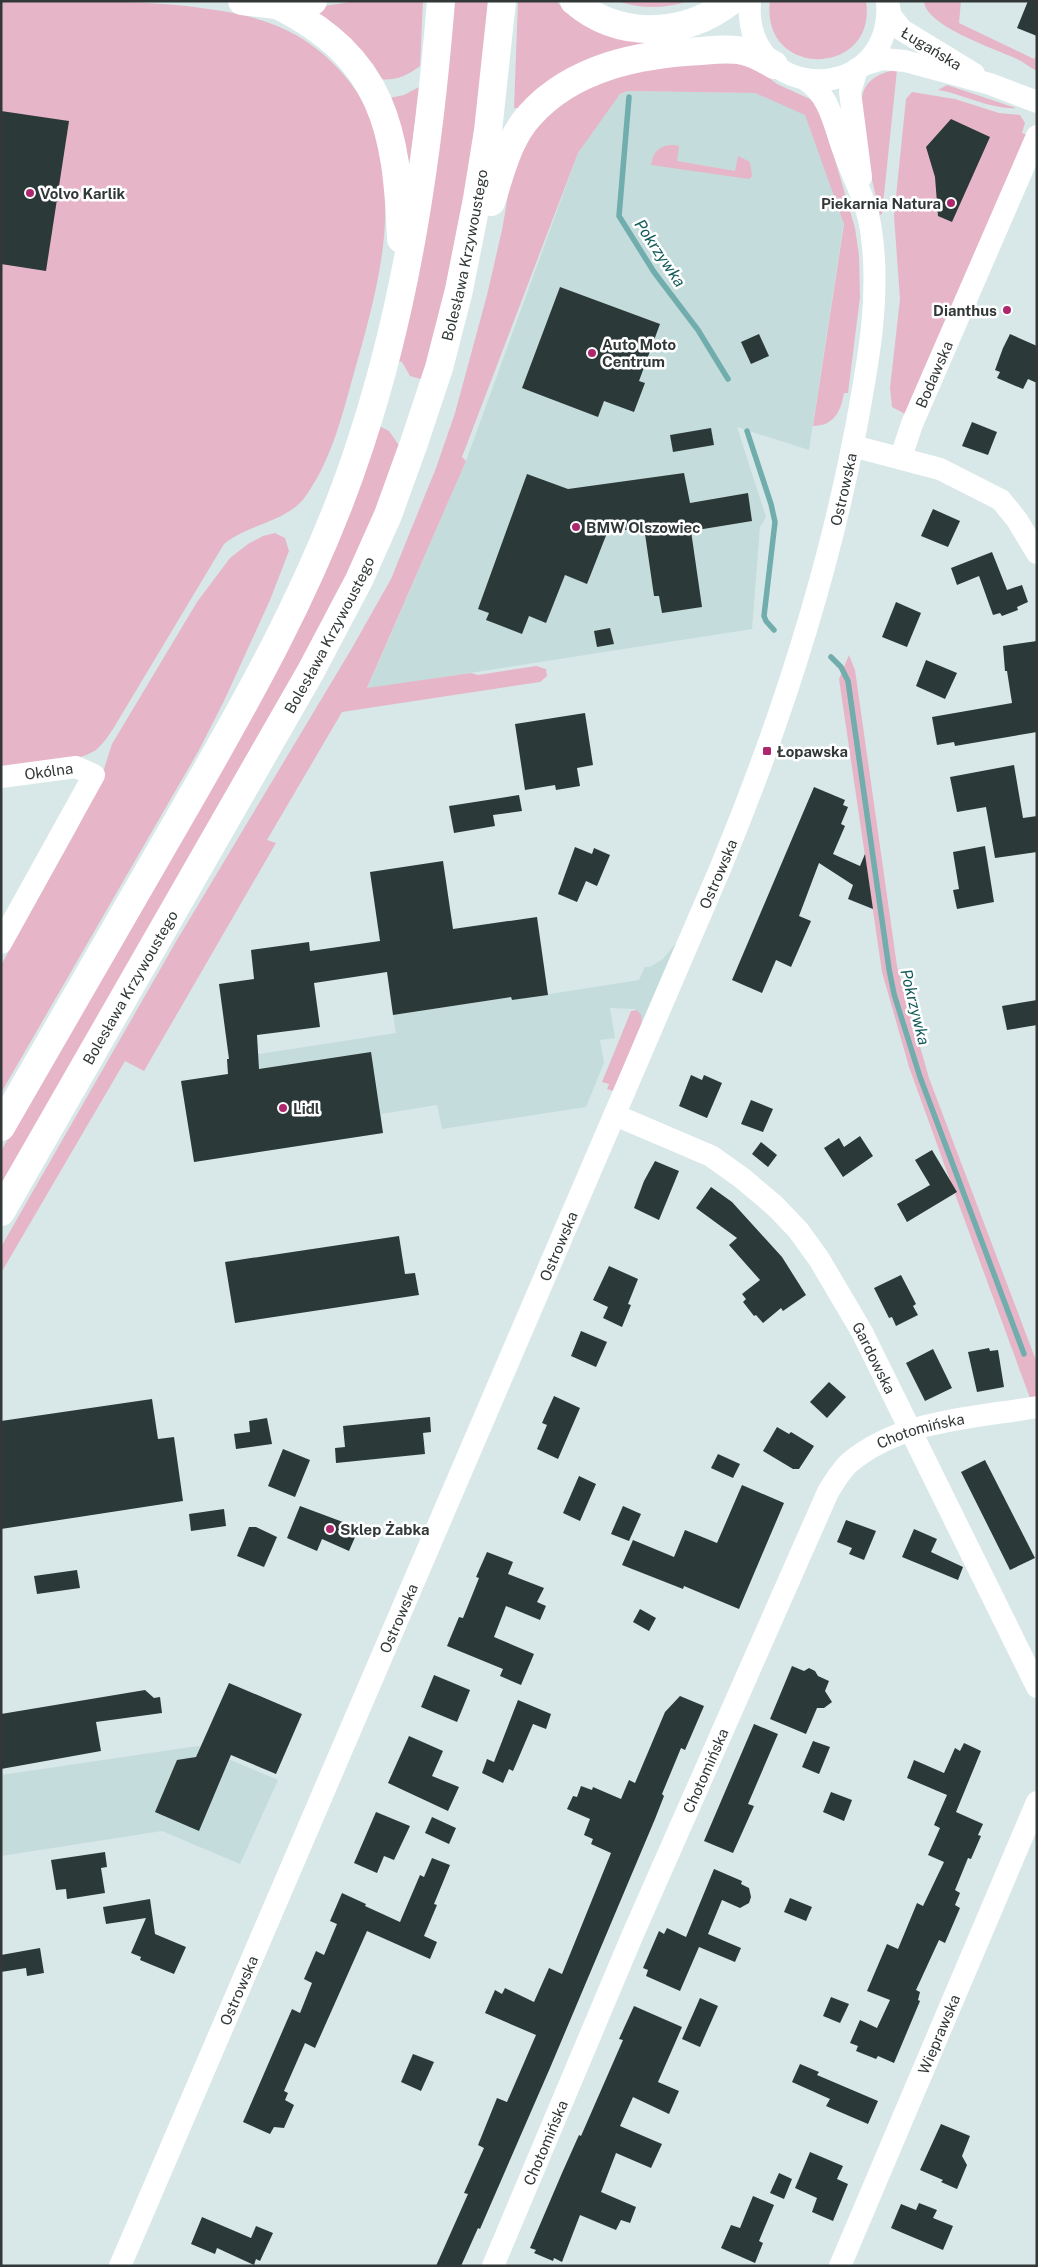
<svg xmlns="http://www.w3.org/2000/svg" width="1038" height="2267" viewBox="0 0 1038 2267" font-family="'Public Sans',sans-serif">
<rect width="100%" height="100%" fill="#d8e8e8"/>
<g fill="#c4dcdb">
<path d="M628 91 755 93 805 114 844 221 809 450 737 427 766 517 760 527 752 629 367 689 466 461 578 153 619 95Z"/>
<path d="M676 943 642 1022 639 1012 635 1009 610 1008 615 1038 600 1040 604 1063 586 1107 442 1129 437 1105 381 1114 383 1133 194 1162 181 1081 228 1074 227 1059 396 1033 393 1015 511 997 512 1000 639 980 645 967H650L663 959Z"/>
<path d="M198 1746 278 1780 240 1864 162 1831 1 1856V1775Z"/>
</g>
<g fill="#e6b6c8">
<path d="M1 1C63 1 125 0 187 6 225 11 262 16 296 35 334 57 367 95 378 139 381 148 381 157 382 166 383 176 385 187 385 198 388 256 368 324 352 380 341 420 330 463 305 497 287 522 248 524 224 544L113 729C108 736 103 744 96 750 77 763 25 767 1 772Z"/>
<path d="M357 1H423L420 66C407 76 395 81 378 79L311 8Z"/>
<path d="M454 1H490L479 102 452 270 424 380 410 376 402 362 397 361Z"/>
<path d="M518 1H556L569 14 648 42 651 44 519 108H514Z"/>
<path d="M618 1H688C665 9 640 9 618 1Z"/>
<path d="M770 1H866C878 77 760 80 770 1Z"/>
<path d="M924 1H961L959 23 1034 59 1037 55V71C1030 68 1024 62 1017 59 996 49 925 26 924 1Z"/>
<path d="M736 59 759 70 777 84 810 99 817 106 824 122 855 228 859 255 860 297 848 393H844C841 411 834 426 813 426L844 224 805 115 755 93 628 91 620 94 578 153 462 457 466 461 367 688 471 673 478 675 536 666 546 669 547 676 540 682 342 712 267 840 276 843 144 1071 125 1061 1 1273V1247L177 940 352 648 391 579 436 468 455 413 487 295 502 230 514 161 536 123 588 86 629 72Z"/>
<path d="M897 70 882 214 880 215C875 188 854 116 863 93 868 78 882 72 897 70Z"/>
<path d="M947 85 1016 108C992 110 963 94 938 90Z"/>
<path d="M419 87 410 166 401 131 389 98 404 95Z"/>
<path d="M912 92 955 99 999 113 1020 115 1025 123 1022 133 1028 135 907 415 892 407 890 388 900 299 894 216 906 99Z"/>
<path d="M673 145 679 146 677 161 735 171 738 156 750 162 752 176 749 179 651 165C653 152 659 145 673 145Z"/>
<path d="M379 426 389 431 400 447 373 519 314 643 1 1188V1151L152 890Z"/>
<path d="M275 533 285 538 289 551 270 600 224 701 199 750 1 1093V965L78 827 103 772 112 744 197 602 230 558 248 544 263 536Z"/>
<path d="M849 655 855 670 897 966 929 1078 1037 1363V1397L1030 1398 955 1194 957 1192 951 1183 909 1067 882 972 839 679Z"/>
<path d="M637 1010 641 1015 642 1022 613 1091 607 1089 609 1084 602 1082 631 1011Z"/>
</g>
<g fill="none" stroke-linecap="round" stroke-linejoin="round">
<g stroke="#70adac" stroke-width="5.5">
<path d="M629 97 619 216 654 272 698 330 728 379"/>
<path d="M747 431 771 504 775 522 764 616 766 621 774 630"/>
<path d="M831 657 841 667 848 681 889 969 894 994 920 1077 1024 1354"/>
</g>
</g>
<g fill="#2c3939">
<path d="M1028 1H1037V36L1017 28Z"/>
<path d="M1 111 69 121 46 271 1 264Z"/>
<path d="M951 119 990 137 952 222 938 216 935 177 926 147Z"/>
<path d="M560 287 660 324 639 381 645 383 634 412 604 401 598 417 522 388Z"/>
<path d="M759 334 769 356 751 364 741 342Z"/>
<path d="M1010 334 1037 346V383L1028 379 1023 389 997 378 1000 372 995 370 1003 348Z"/>
<path d="M972 422 997 432 988 455 962 446Z"/>
<path d="M711 428 714 445 673 452 670 435Z"/>
<path d="M684 473 690 503 748 493 752 521 691 531 702 607 662 613 659 596H654L644 527 607 533 587 584 565 575 546 623 529 616 522 634 486 620 489 613 478 609 527 474 568 489Z"/>
<path d="M933 509 960 521 948 547 921 536Z"/>
<path d="M992 552 1007 590 1022 585 1028 602 1017 607 1018 610 1002 616 1000 613 993 615 979 576 957 585 951 568Z"/>
<path d="M896 602 921 613 907 647 882 637Z"/>
<path d="M610 628 614 644 597 647 594 631Z"/>
<path d="M1037 641V732L955 746 954 742 937 745 932 717 1012 703 1007 671H1005L1003 646Z"/>
<path d="M926 660 957 673 945 699 916 686Z"/>
<path d="M585 713 593 765 577 768 580 786 556 790 555 785 525 790 515 724Z"/>
<path d="M1014 765 1023 818 1037 816V852L995 858 986 807 957 812 950 777Z"/>
<path d="M814 787 845 800 843 805 848 807 841 824 845 826 833 854 860 866 865 854 873 909 848 899 853 885 819 863 799 916 811 921 791 967 776 960 762 993 732 980Z"/>
<path d="M519 795 522 811 493 815 495 826 454 833 449 806Z"/>
<path d="M985 846 994 902 957 909 953 890 959 889 953 852Z"/>
<path d="M575 847 592 854 594 848 610 855 597 886 586 881 577 902 558 894Z"/>
<path d="M443 861 453 929 537 917 548 995 512 1000 511 997 393 1015 387 972 314 983 320 1027 257 1035 259 1069 371 1052 383 1133 194 1162 181 1081 228 1074 227 1059H229L219 984 254 979 251 950 309 942 310 951 380 941 370 872Z"/>
<path d="M1037 1000V1025L1007 1030 1002 1006Z"/>
<path d="M691 1075 702 1080 704 1075 722 1083 707 1118 679 1106Z"/>
<path d="M751 1100 773 1109 763 1132 741 1124Z"/>
<path d="M860 1136 873 1156 843 1177 824 1148 839 1138 844 1147Z"/>
<path d="M761 1142 777 1155 768 1167 752 1154Z"/>
<path d="M932 1150 957 1192 907 1222 897 1204 930 1185 915 1160Z"/>
<path d="M655 1161 679 1171 659 1220 634 1208 644 1181Z"/>
<path d="M711 1187 732 1202 782 1257 806 1295 783 1311 781 1308 763 1323 756 1315 754 1316 743 1302 746 1299 742 1294 760 1280 729 1245 737 1238 696 1208Z"/>
<path d="M399 1236 405 1274 415 1273 419 1295 235 1323 225 1262Z"/>
<path d="M609 1266 638 1279 628 1304 631 1305 622 1327 603 1318 608 1307 593 1300Z"/>
<path d="M901 1275 916 1304 913 1306 918 1315 896 1326 892 1317 889 1318 874 1288Z"/>
<path d="M581 1331 607 1342 596 1367 571 1356Z"/>
<path d="M989 1348 990 1351 998 1350 1004 1387 977 1392 968 1352Z"/>
<path d="M933 1349 952 1388 925 1401 906 1363Z"/>
<path d="M829 1382 846 1397 827 1418 810 1402Z"/>
<path d="M554 1396 580 1408 558 1459 537 1449 547 1425 542 1423Z"/>
<path d="M152 1399 158 1439 174 1437 183 1501 1 1529V1421Z"/>
<path d="M430 1417 431 1432 423 1433 425 1454 336 1463 335 1448 345 1447 343 1426Z"/>
<path d="M267 1418 272 1444 236 1449 234 1434 250 1432 249 1421Z"/>
<path d="M777 1427 789 1434 791 1432 814 1446 799 1469H793L763 1451Z"/>
<path d="M283 1449 310 1460 295 1497 268 1486Z"/>
<path d="M718 1454 740 1464 733 1478 711 1468Z"/>
<path d="M985 1460 1035 1558 1010 1570 961 1472Z"/>
<path d="M579 1476 596 1484 580 1521 563 1513Z"/>
<path d="M742 1485 784 1503 739 1609 684 1586 683 1589 622 1565 633 1540 674 1557 685 1530 717 1543Z"/>
<path d="M300 1506 359 1528 349 1551 322 1539 317 1551 287 1538Z"/>
<path d="M623 1506 641 1514 629 1541 611 1534Z"/>
<path d="M224 1509 226 1526 191 1531 189 1514Z"/>
<path d="M846 1520 876 1531 864 1560 849 1554 852 1548 837 1542Z"/>
<path d="M249 1527H256L277 1537 264 1567 237 1556Z"/>
<path d="M914 1529 937 1539 931 1552 963 1567 958 1580 902 1557Z"/>
<path d="M487 1552 513 1562 508 1574 544 1588 537 1602 546 1606 540 1620 506 1606 494 1637 534 1654 521 1685 500 1676 503 1669 447 1646 459 1617 463 1618 479 1578 476 1577Z"/>
<path d="M77 1570 80 1588 37 1594 34 1576Z"/>
<path d="M640 1609 656 1618 649 1631 633 1622Z"/>
<path d="M792 1666 804 1671 809 1668 815 1671 818 1676 829 1681 825 1691 832 1702 824 1708H817L806 1734 770 1719Z"/>
<path d="M434 1675 470 1690 457 1722 421 1707Z"/>
<path d="M229 1683 302 1714 276 1774 231 1755 199 1831 155 1812 177 1760 196 1757Z"/>
<path d="M145 1690 154 1698 160 1697 162 1713 96 1722 101 1751 1 1769V1714Z"/>
<path d="M680 1696 704 1706 685 1750 681 1748 662 1794 664 1796 655 1819 550 2068 480 2229 478 2228 461 2266H436L468 2194 464 2193 484 2148 478 2145 497 2098 507 2102 536 2035 485 2013 495 1990 502 1994 505 1988 534 2002 549 1968 562 1974 611 1853 591 1844 593 1839 584 1835 590 1819 567 1809 573 1796 577 1797 581 1786 592 1790 593 1787 621 1799 629 1780 635 1783 665 1712Z"/>
<path d="M518 1700 551 1714 546 1729 533 1724 513 1771 509 1769 503 1783 482 1773 487 1759 494 1762Z"/>
<path d="M754 1724 778 1734 748 1804 754 1806 733 1853 704 1841Z"/>
<path d="M409 1736 443 1751 432 1776 459 1787 448 1811 388 1783Z"/>
<path d="M813 1741 830 1747 819 1774 802 1767Z"/>
<path d="M964 1743 981 1751 956 1812 983 1824 978 1835 981 1836 971 1859 968 1858 955 1890 960 1893 955 1905 960 1908 945 1943 939 1940 916 1990 920 1992 918 2000 920 2001 894 2063 878 2056 876 2059 856 2051 858 2046 850 2043 860 2020 877 2028 890 2000 867 1991 887 1944 898 1949 917 1903 923 1906 944 1862 928 1855 940 1828 934 1825 947 1795 907 1778 914 1760 944 1773 955 1748 960 1751Z"/>
<path d="M831 1792 852 1800 844 1821 823 1812Z"/>
<path d="M376 1812 410 1826 394 1860 384 1856 377 1873 354 1863Z"/>
<path d="M432 1817 456 1828 449 1844 425 1833Z"/>
<path d="M105 1852 107 1867 101 1868 105 1893 67 1899 66 1889 56 1890 51 1860Z"/>
<path d="M432 1858 450 1865 434 1904 437 1905 424 1936 437 1942 430 1959 367 1931 315 2048 305 2043 284 2091 288 2093 285 2100 294 2105 284 2128 274 2127 270 2134 243 2122 292 2009 300 2013 312 1983 304 1979 316 1951 324 1955 337 1924 330 1921 342 1893 366 1904 365 1906 400 1922 420 1875 424 1877Z"/>
<path d="M714 1869 742 1881 741 1884 749 1888 751 1897 749 1903 740 1908 722 1900 708 1934 741 1948 735 1962 699 1947 680 1991 646 1976 648 1970 643 1968 659 1931 664 1934 667 1928 686 1937Z"/>
<path d="M790 1898 812 1907 806 1921 784 1912Z"/>
<path d="M150 1899 155 1934 186 1947 174 1974 140 1960 141 1957 131 1953 146 1918 106 1924 103 1907Z"/>
<path d="M40 1948 44 1973 27 1976 26 1968 1 1972V1955Z"/>
<path d="M831 1997 849 2004 840 2023 823 2016Z"/>
<path d="M700 1998 718 2006 700 2047 682 2039Z"/>
<path d="M634 2006 682 2027 658 2082 679 2091 669 2114 633 2097 620 2126 662 2144 651 2168 616 2153 601 2192 636 2207 630 2223 621 2220 616 2230 580 2215 562 2262 554 2258 553 2261 534 2253 536 2250 530 2248 562 2173 579 2135 581 2136 623 2040 619 2039Z"/>
<path d="M413 2054 434 2062 421 2091 401 2082Z"/>
<path d="M800 2064 819 2072 817 2075 878 2101 868 2124 826 2106 830 2099 792 2082Z"/>
<path d="M941 2124 970 2136 962 2156 967 2165 957 2189 941 2182 943 2180 920 2170Z"/>
<path d="M810 2152 843 2166 837 2179 848 2184 833 2221 812 2212 817 2198 795 2188Z"/>
<path d="M779 2173 792 2179 784 2199 770 2193Z"/>
<path d="M753 2196 774 2205 759 2241 763 2243 755 2263 721 2248 731 2225 740 2228Z"/>
<path d="M919 2203 937 2210 933 2218 953 2226 943 2250 891 2228 901 2204 916 2210Z"/>
<path d="M202 2217 251 2238 256 2226 273 2233 260 2261 256 2259 254 2265 217 2248 215 2254 191 2244Z"/>
</g>
<g fill="none" stroke-linecap="round" stroke-linejoin="round">
<g stroke="#fff" stroke-width="22">
<path d="M750 1C742 106 895 107 887 1"/>
<path id="s1" d="M888 3 891 16 902 30 974 74"/>
<path d="M863 65 883 59 905 61 990 84 1037 102"/>
<path d="M857 69 850 92 861 177"/>
<path d="M853 446 940 469 1001 500 1017 520 1037 553"/>
<path id="s2" d="M901 457 912 424 1037 136"/>
<path id="s3" d="M1 777 76 767 94 775 1 943"/>
<path id="s4" d="M615 1115 711 1156 742 1178 775 1206 798 1230 819 1259 862 1332 1037 1687"/>
<path id="s5" d="M120 2266 720 869C779 727 827 580 856 428 868 363 881 297 871 230 867 202 853 178 844 152 834 126 831 97 806 80"/>
<path id="s6" d="M493 2266 633 1934 828 1492C834 1482 840 1472 848 1464 898 1420 974 1418 1037 1407"/>
<path id="s7" d="M840 2266 1037 1802"/>
</g>
<g stroke="#fff" stroke-width="28">
<path d="M242 1 277 5 313 1"/>
<path d="M574 1C619 40 685 37 731 1"/>
<path d="M277 5C384 58 397 130 401 239"/>
<path d="M491 202C501 172 508 139 530 115 573 67 640 54 701 51 714 50 730 48 743 51 754 53 764 59 774 65"/>
<path d="M1 1127C58 1030 114 932 170 834 243 708 316 582 361 442 408 299 429 151 441 1"/>
<path id="s8" d="M1 1212 311 671 359 580 388 515 414 443 439 368 459 290 477 199 488 131 502 1"/>
</g>
</g>
<g fill="#ad276c" stroke="#fff" stroke-width="2">
<circle cx="30" cy="193" r="5"/>
<circle cx="951" cy="203" r="5"/>
<circle cx="1007" cy="310" r="5"/>
<circle cx="592" cy="353" r="5"/>
<circle cx="576" cy="527" r="5"/>
<rect x="762" y="746" width="10" height="10" rx="2.5"/>
<circle cx="283" cy="1108" r="5"/>
<circle cx="330" cy="1529" r="5"/>
</g>
<g text-anchor="middle" dominant-baseline="central" stroke-width="5" stroke-linejoin="round" paint-order="stroke">
<g font-size="15" fill="#323838" stroke="#fff">
<text stroke="none"><textPath href="#s1" startOffset="66">Ługańska</textPath></text>
<text stroke="none"><textPath href="#s8" startOffset="1069">Bolesława Krzywoustego</textPath></text>
<text stroke="none"><textPath href="#s2" startOffset="89">Bodawska</textPath></text>
<text stroke="none"><textPath href="#s5" startOffset="1920">Ostrowska</textPath></text>
<text stroke="none"><textPath href="#s8" startOffset="664">Bolesława Krzywoustego</textPath></text>
<text stroke="none"><textPath href="#s3" startOffset="48">Okólna</textPath></text>
<text stroke="none"><textPath href="#s5" startOffset="1515">Ostrowska</textPath></text>
<text stroke="none"><textPath href="#s8" startOffset="259">Bolesława Krzywoustego</textPath></text>
<text stroke="none"><textPath href="#s5" startOffset="1110">Ostrowska</textPath></text>
<text stroke="none"><textPath href="#s4" startOffset="368">Gardowska</textPath></text>
<text stroke="none"><textPath href="#s6" startOffset="959">Chotomińska</textPath></text>
<text stroke="none"><textPath href="#s5" startOffset="705">Ostrowska</textPath></text>
<text stroke="none"><textPath href="#s6" startOffset="539">Chotomińska</textPath></text>
<text stroke="none"><textPath href="#s5" startOffset="300">Ostrowska</textPath></text>
<text stroke="none"><textPath href="#s7" startOffset="252">Wieprawska</textPath></text>
<text stroke="none"><textPath href="#s6" startOffset="134">Chotomińska</textPath></text>
</g>
<g font-size="15" font-weight="bold" fill="#323838" stroke="#fff" text-anchor="start">
<text x="40" y="193">Volvo Karlik</text>
<text x="941" y="203" text-anchor="end">Piekarnia Natura</text>
<text x="997" y="310" text-anchor="end">Dianthus</text>
<text x="602" y="344">Auto Moto<tspan x="602" dy="17">Centrum</tspan></text>
<text x="586" y="527">BMW Olszowiec</text>
<text x="777" y="751">Łopawska</text>
<text x="293" y="1108">Lidl</text>
<text x="340" y="1529">Sklep Żabka</text>
</g>
<g font-size="16" font-style="italic" fill="#125b5a" stroke="#fff">
<text transform="translate(660 253) rotate(56)">Pokrzywka</text>
<text transform="translate(915 1007) rotate(76)">Pokrzywka</text>
</g>
</g>
<rect width="1038" height="2267" fill="none" stroke="#323838" stroke-width="5"/>
</svg>
